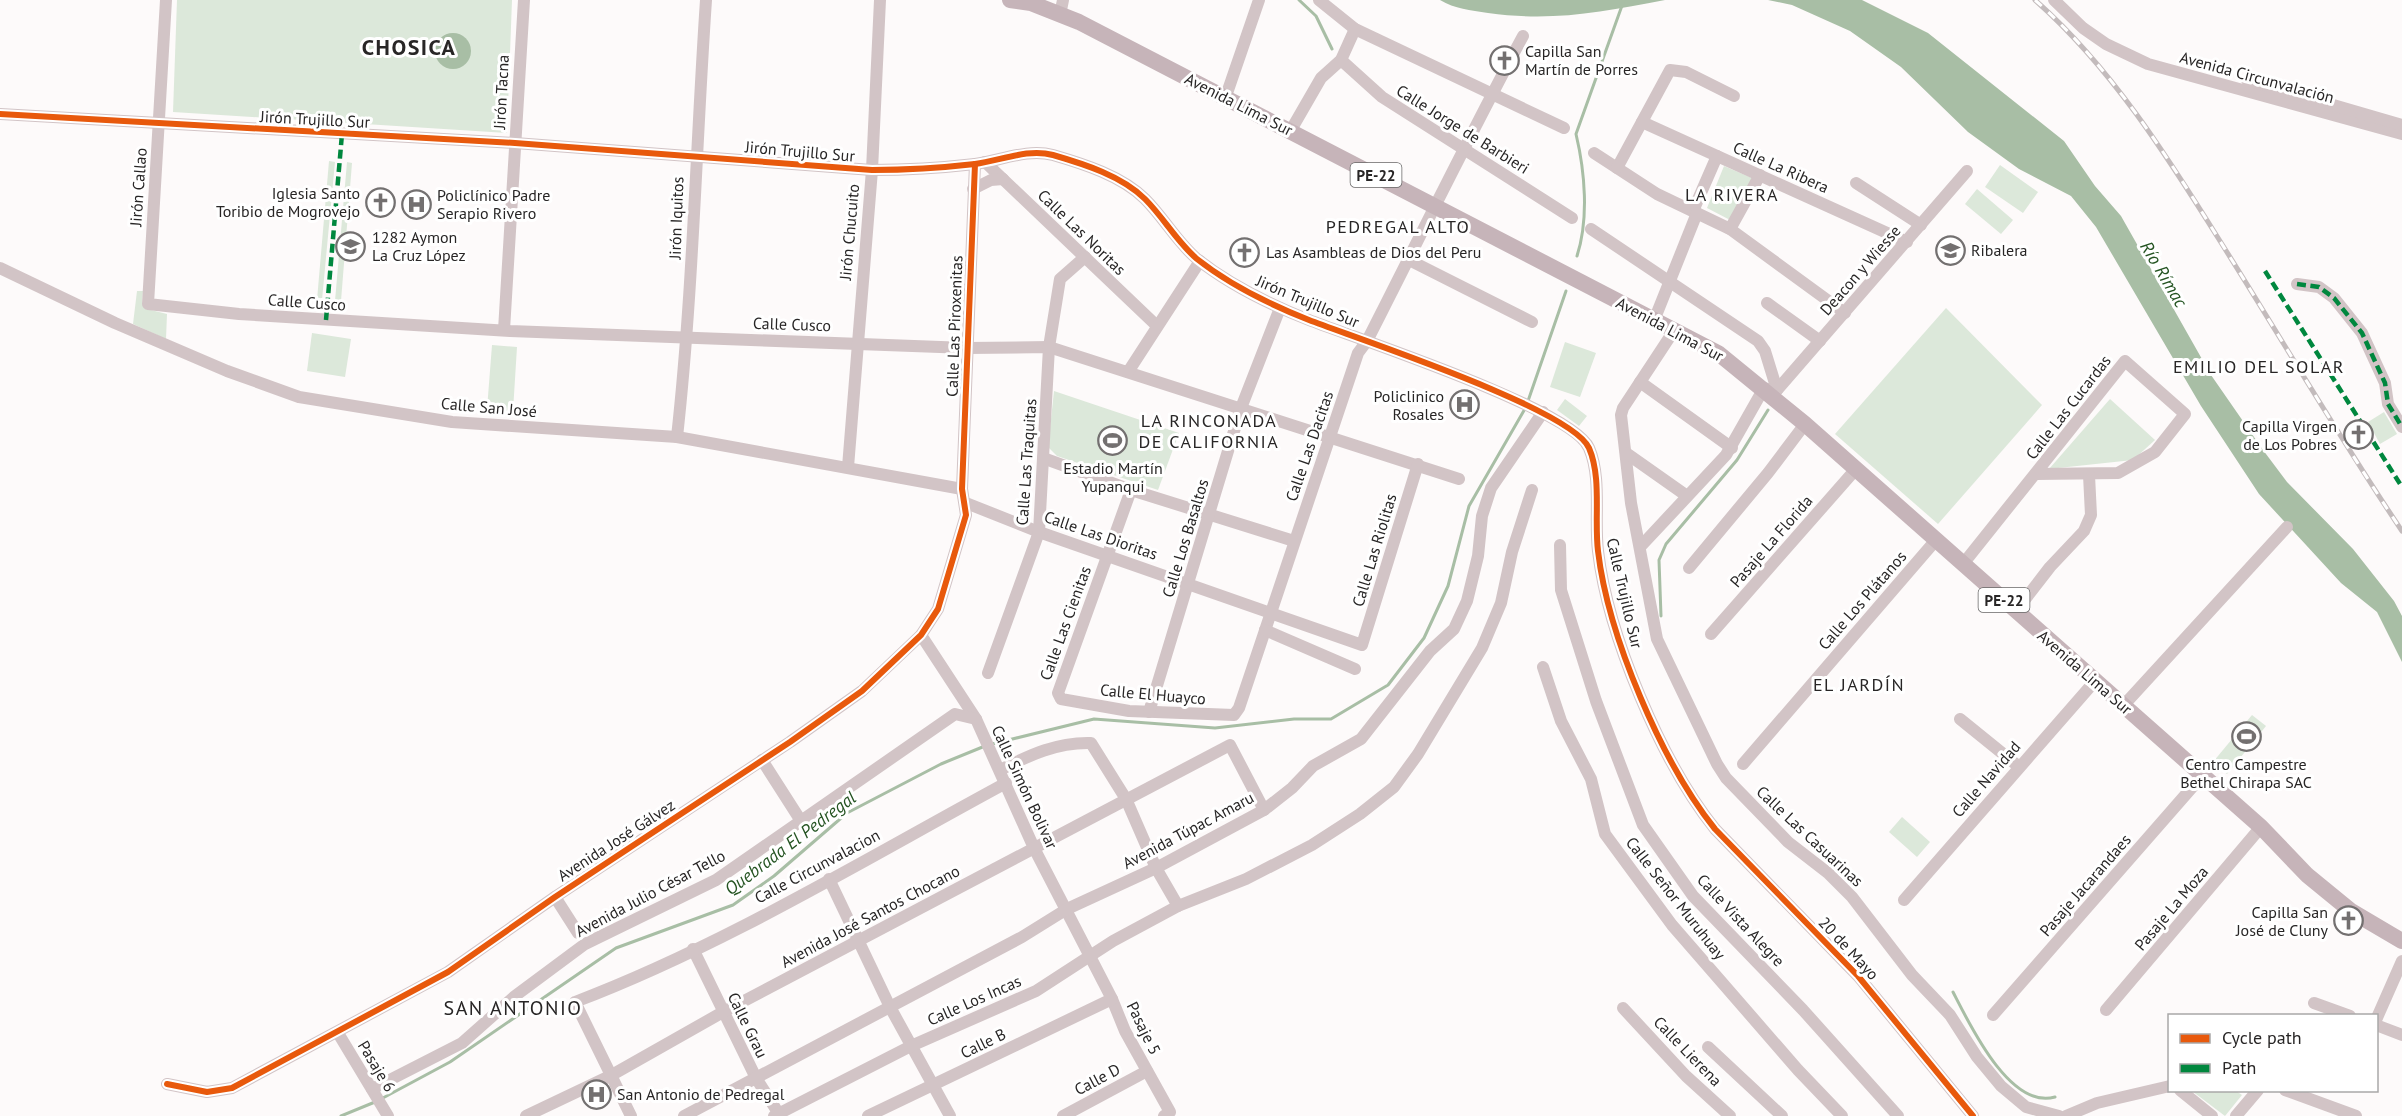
<svg xmlns="http://www.w3.org/2000/svg" width="2402" height="1116" viewBox="0 0 2402 1116" font-family="'PT Sans',sans-serif">
<rect width="100%" height="100%" fill="#fdfafa"/>
<g fill="#dce8da">
<path d="M177 0H512L507 133 173 112Z"/>
<path d="M329 161 335 162 322 300H317Z"/>
<path d="M347 162 352 163 341 301H335Z"/>
<path d="M2000 165 2038 192 2023 213 1985 187Z"/>
<path d="M1724 166 1752 178 1732 221 1707 208Z"/>
<path d="M1977 189 2013 220 2001 234 1965 204Z"/>
<path d="M137 291H143L142 302 147 309 167 314 166 339 133 324Z"/>
<path d="M1946 308 2042 405 1938 524 1835 434Z"/>
<path d="M312 333 351 339 345 377 307 371Z"/>
<path d="M1565 342 1596 353 1580 397 1550 387Z"/>
<path d="M492 345 517 347 513 411 487 409Z"/>
<path d="M1054 391 1179 433 1158 490 1057 456 1048 447Z"/>
<path d="M1565 399 1587 416 1579 426 1557 410Z"/>
<path d="M2110 399 2155 440 2133 460 2049 469Z"/>
<path d="M2384 412 2397 434 2380 444 2368 422Z"/>
<path d="M2252 715 2266 726 2227 774 2213 762Z"/>
<path d="M1902 817 1930 842 1917 857 1889 832Z"/>
<path d="M2192 1091H2236L2242 1095 2225 1116Z"/>
</g>
<g fill="#a8bea5">
<path d="M1440 0H1665C1602 12 1552 22 1488 13 1470 10 1455 9 1440 0Z"/>
<path d="M1768 0H1862L1928 33 2064 141 2095 186 2121 216 2211 375 2263 450 2287 482 2353 549 2394 601 2402 616V662L2377 612 2341 583 2259 494 2201 406 2096 227 2071 196 2019 169 1968 132 1901 67 1850 31 1792 5Z"/>
<circle cx="453" cy="51" r="18"/>
</g>
<g fill="none" stroke-linecap="round" stroke-linejoin="round">
<g stroke="#a8bea5" stroke-width="3">
<path d="M1299 0 1316 16 1332 49"/>
<path d="M1577 256C1589 219 1585 172 1576 134L1624 0"/>
<path d="M1528 401 1566 291"/>
<path d="M1661 616 1659 560 1666 544 1737 460 1768 410"/>
<path d="M992 744 1094 719 1215 728 1294 719H1331L1388 685 1424 638 1448 586 1469 506 1526 407"/>
<path d="M1953 992C1970 1025 2010 1110 2055 1097"/>
<path d="M381 1099 450 1062 616 948 733 905 774 876 847 813 941 764 985 746"/>
<path d="M341 1116 375 1102"/>
</g>
<g stroke="#d2c4c6" stroke-width="12">
<path d="M166 0 148 304 239 314 510 331 967 348 1049 347 1459 479"/>
<path d="M1319 0 1355 29 1564 128"/>
<path d="M2054 0 2083 28 2106 44 2148 64 2402 134"/>
<path d="M1060 15 1063 0"/>
<path d="M1341 60 1382 97 1572 218"/>
<path d="M2247 80 2402 125"/>
<path d="M1226 96 1259 0"/>
<path d="M0 114 515 143 872 170C906 170 940 168 975 164 1000 161 1027 148 1053 155 1084 164 1122 176 1145 199 1164 218 1177 242 1197 259 1230 285 1271 305 1309 320 1358 339 1572 409 1589 448 1602 478 1594 519 1598 551 1608 636 1662 763 1715 829L1858 976 1973 1116"/>
<path d="M1642 122 1907 242"/>
<path d="M1291 130 1321 78 1341 60 1355 29"/>
<path d="M1594 153 1657 194 1730 229 1845 313"/>
<path d="M985 162 1157 326"/>
<path d="M1617 168 1670 70 1686 72 1734 96"/>
<path d="M1856 183 1921 225"/>
<path d="M973 189 991 180 1003 179"/>
<path d="M1693 211 1717 156"/>
<path d="M1591 229 1758 341 1765 351 1777 390"/>
<path d="M1730 229 1760 175"/>
<path d="M1409 260 1532 322"/>
<path d="M0 268 115 323 227 371 299 397 452 422 677 437 962 489"/>
<path d="M2297 284 2319 287 2334 298 2362 333 2385 383 2388 404 2402 427"/>
<path d="M1767 303 1820 341"/>
<path d="M1655 318 1697 213"/>
<path d="M1675 329 1623 408 1621 415 1631 503 1657 639 1717 764 1726 778 1788 842 1828 873 1852 897 1912 975 1950 1015 1977 1057 2001 1086 2026 1107 2059 1116"/>
<path d="M504 330 524 0"/>
<path d="M1128 372 1200 261"/>
<path d="M1640 382 1732 448"/>
<path d="M1777 390 1967 171"/>
<path d="M677 437C693 292 696 146 706 0"/>
<path d="M1626 453 1687 496"/>
<path d="M1043 458 1131 490 1294 541"/>
<path d="M848 467 872 170 880 0"/>
<path d="M1131 490 1058 693 1061 699 1129 711 1234 715 1239 708 1358 353 1367 341C1419 239 1469 136 1523 36"/>
<path d="M966 503 1039 532 1362 645 1418 464"/>
<path d="M1560 545 1561 590 1596 701 1643 825 1693 896 1803 1010 1898 1116"/>
<path d="M1641 546 1726 455 1764 388 1768 389"/>
<path d="M1963 564 2125 361 2185 414 2155 452 2118 473 2036 474"/>
<path d="M1689 568 1768 473 1805 424"/>
<path d="M2016 611 2050 567 2084 531 2091 515 2089 475"/>
<path d="M1265 630 1355 669"/>
<path d="M1711 634 1856 469"/>
<path d="M921 635 976 719 1034 848 1112 999 1125 1031 1170 1112 1164 1116"/>
<path d="M1543 667 1561 721 1591 779 1605 834 1672 925 1798 1070 1842 1116"/>
<path d="M988 673 1039 532 1049 347 1060 279 1085 257"/>
<path d="M2123 706 2287 527"/>
<path d="M1149 712 1241 408 1280 308"/>
<path d="M1960 719 2018 766"/>
<path d="M762 760 801 821"/>
<path d="M1743 764 1936 540"/>
<path d="M1000 770C1030 755 1057 742 1091 743L1126 799 1156 868 1178 906"/>
<path d="M829 879 890 1007 950 1116"/>
<path d="M555 897 578 933"/>
<path d="M1904 900 2095 681"/>
<path d="M693 949 756 1078 779 1114"/>
<path d="M2314 1003 2350 1016"/>
<path d="M1623 1008 1686 1076 1730 1116"/>
<path d="M2106 1010 2261 827"/>
<path d="M1993 1015 2202 776"/>
<path d="M2376 1020 2402 961"/>
<path d="M2376 1025 2402 1035"/>
<path d="M338 1033 388 1116"/>
<path d="M1708 1047 1782 1116"/>
<path d="M167 1084 207 1092 232 1088 448 972 555 897 790 742 862 691 921 635 938 609 966 515 962 489 975 164"/>
<path d="M372 1089 462 1043 515 996 585 944 716 880 955 714 976 719"/>
<path d="M2180 1090 2212 1116"/>
<path d="M2285 1090 2356 1116"/>
<path d="M526 1116 610 1076 723 1012 1230 745 1264 810"/>
<path d="M631 1116 575 1002C723 946 867 858 1006 783"/>
<path d="M684 1116 1022 937 1067 909 1156 868 1264 810 1292 788 1313 766 1361 739 1430 651 1454 629 1467 601 1478 556 1482 516 1491 488 1543 412"/>
<path d="M774 1116 911 1046 1036 991 1113 941 1178 906 1246 879 1312 845 1360 814 1394 787 1418 754 1482 648 1501 603 1512 552 1532 490"/>
<path d="M868 1116 1112 999"/>
<path d="M1063 1116 1147 1071"/>
<path d="M2066 1116 2097 1103 2170 1086"/>
<path d="M2236 1116 2258 1090"/>
</g>
<path stroke="#c6b4b9" stroke-width="16" d="M1010 0 1031 3 1079 22 1718 353 1805 424 2261 827 2307 875 2351 911 2402 941"/>
<defs>
<path id="rail" d="M2035 0C2111 67 2167 156 2220 241 2281 338 2339 437 2402 531"/>
</defs>
<use href="#rail" stroke="#c3bbbc" stroke-width="5"/>
<use href="#rail" stroke="#fff" stroke-width="3" stroke-dasharray="9" stroke-linecap="butt"/>
<g stroke="#00873e" stroke-width="4.5" stroke-dasharray="9 4.5" stroke-linecap="butt">
<path d="M2265 271 2402 487"/>
<path d="M2297 284 2319 287 2334 298 2362 333 2385 383 2388 404 2402 427"/>
<path d="M326 320 342 134"/>
</g>
<defs>
<g id="cycleway">
<path d="M0 114 515 143 872 170C906 170 940 168 975 164 1000 161 1027 148 1053 155 1084 164 1122 176 1145 199 1164 218 1177 242 1197 259 1230 285 1271 305 1309 320 1358 339 1572 409 1589 448 1602 478 1594 519 1598 551 1608 636 1662 763 1715 829L1858 976 1973 1116"/>
<path d="M167 1084 207 1092 232 1088 448 972 555 897 790 742 862 691 921 635 938 609 966 515 962 489 975 164"/>
</g>
</defs>
<use href="#cycleway" stroke="#fff" stroke-width="10"/>
<use href="#cycleway" stroke="#e8590c" stroke-width="6"/>
</g>
<defs>
<symbol id="church-ring" viewBox="-11 -11 22 22"><circle r="9.5" fill="#fff" stroke="#737070" stroke-width="1.5"/><path d="M-1.2-6h2.4v3.5h3.3v2.4h-3.3V6h-2.4V-.1h-3.3v-2.4h3.3Z" fill="#737070"/></symbol>
<symbol id="hospital-ring" viewBox="-11 -11 22 22"><circle r="9.5" fill="#fff" stroke="#737070" stroke-width="1.5"/><path d="M-5-5h3v3.5h4V-5h3V5h-3V1.5h-4V5h-3Z" fill="#737070"/></symbol>
<symbol id="school-ring" viewBox="-11 -11 22 22"><circle r="9.5" fill="#fff" stroke="#737070" stroke-width="1.5"/><path d="M0-5L7-2L0 1L-7-2ZM-4 1L0 2.5L4 1V4Q0 6-4 4Z" fill="#737070"/></symbol>
<symbol id="university-ring" viewBox="-11 -11 22 22"><circle r="9.5" fill="#fff" stroke="#737070" stroke-width="1.5"/><path d="M0-5L7-2L0 1L-7-2ZM-4 1L0 2.5L4 1V4Q0 6-4 4Z" fill="#737070"/></symbol>
<symbol id="stadium-ring" viewBox="-11 -11 22 22"><circle r="9.5" fill="#fff" stroke="#737070" stroke-width="1.5"/><path d="M0-5a6.5 5 0 1 0 0 10a6.5 5 0 1 0 0-10ZM-3.5-1.8h7v3.6h-7Z" fill="#737070"/></symbol>
</defs>
<g fill-rule="evenodd">
<use href="#church-ring" x="1488" y="44" width="33" height="33"/>
<use href="#church-ring" x="364" y="186" width="33" height="33"/>
<use href="#hospital-ring" x="400" y="188" width="33" height="33"/>
<use href="#school-ring" x="334" y="230" width="33" height="33"/>
<use href="#university-ring" x="1934" y="234" width="33" height="33"/>
<use href="#church-ring" x="1228" y="236" width="33" height="33"/>
<use href="#hospital-ring" x="1448" y="388" width="33" height="33"/>
<use href="#church-ring" x="2342" y="418" width="33" height="33"/>
<use href="#stadium-ring" x="1096" y="424" width="33" height="33"/>
<use href="#stadium-ring" x="2230" y="720" width="33" height="33"/>
<use href="#church-ring" x="2332" y="904" width="33" height="33"/>
<use href="#hospital-ring" x="580" y="1078" width="33" height="33"/>
</g>
<g text-anchor="middle" dominant-baseline="central" stroke-width="6" stroke-linejoin="round" paint-order="stroke">
<g fill="#fff" stroke="#686767" stroke-width="1.5">
<rect x="1350.5" y="163" width="51" height="24" rx="4.5"/>
<rect x="1978.5" y="588" width="51" height="24" rx="4.5"/>
</g>
<g font-size="15" font-weight="bold" fill="#282626">
<text x="1376" y="175">PE-22</text>
<text x="2004" y="600">PE-22</text>
</g>
<g font-size="16" fill="#282626" stroke="#fff" text-anchor="start">
<text x="1525" y="51">Capilla San<tspan x="1525" dy="18">Martín de Porres</tspan></text>
<text x="360" y="193" text-anchor="end">Iglesia Santo<tspan x="360" dy="18">Toribio de Mogrovejo</tspan></text>
<text x="437" y="195">Policlínico Padre<tspan x="437" dy="18">Serapio Rivero</tspan></text>
<text x="372" y="237">1282 Aymon<tspan x="372" dy="18">La Cruz López</tspan></text>
<text x="1971" y="250">Ribalera</text>
<text x="1266" y="252">Las Asambleas de Dios del Peru</text>
<text x="1444" y="396" text-anchor="end">Policlinico<tspan x="1444" dy="18">Rosales</tspan></text>
<text x="2337" y="426" text-anchor="end">Capilla Virgen<tspan x="2337" dy="18">de Los Pobres</tspan></text>
<text x="1113" y="468" text-anchor="middle">Estadio Martín<tspan x="1113" dy="18">Yupanqui</tspan></text>
<text x="2246" y="764" text-anchor="middle">Centro Campestre<tspan x="2246" dy="18">Bethel Chirapa SAC</tspan></text>
<text x="2328" y="912" text-anchor="end">Capilla San<tspan x="2328" dy="18">José de Cluny</tspan></text>
<text x="617" y="1094">San Antonio de Pedregal</text>
</g>
<g font-size="16" fill="#282626" stroke="#fff">
<text transform="translate(2257 77) rotate(15)">Avenida Circunvalación</text>
<text transform="translate(501 92) rotate(-87)">Jirón Tacna</text>
<text transform="translate(1239 104) rotate(27)">Avenida Lima Sur</text>
<text transform="translate(315 119) rotate(3)">Jirón Trujillo Sur</text>
<text transform="translate(1463 129) rotate(32)">Calle Jorge de Barbieri</text>
<text transform="translate(800 151) rotate(5)">Jirón Trujillo Sur</text>
<text transform="translate(1781 167) rotate(24)">Calle La Ribera</text>
<text transform="translate(138 187) rotate(-86)">Jirón Callao</text>
<text transform="translate(676 218) rotate(-88)">Jirón Iquitos</text>
<text transform="translate(849 232) rotate(-85)">Jirón Chucuito</text>
<text transform="translate(1082 232) rotate(44)">Calle Las Noritas</text>
<text transform="translate(1860 270) rotate(-49)">Deacon y Wiesse</text>
<text transform="translate(1308 301) rotate(23)">Jirón Trujillo Sur</text>
<text transform="translate(307 302) rotate(4)">Calle Cusco</text>
<text transform="translate(792 324) rotate(2)">Calle Cusco</text>
<text transform="translate(954 326) rotate(-88)">Calle Las Piroxenitas</text>
<text transform="translate(1670 329) rotate(28)">Avenida Lima Sur</text>
<text transform="translate(489 407) rotate(5)">Calle San José</text>
<text transform="translate(2068 407) rotate(-52)">Calle Las Cucardas</text>
<text transform="translate(1309 446) rotate(-71)">Calle Las Dacitas</text>
<text transform="translate(1026 462) rotate(-86)">Calle Las Traquitas</text>
<text transform="translate(1101 535) rotate(19)">Calle Las Dioritas</text>
<text transform="translate(1185 538) rotate(-73)">Calle Los Basaltos</text>
<text transform="translate(1771 541) rotate(-49)">Pasaje La Florida</text>
<text transform="translate(1374 550) rotate(-73)">Calle Las Riolitas</text>
<text transform="translate(1625 593) rotate(77)">Calle Trujillo Sur</text>
<text transform="translate(1862 600) rotate(-49)">Calle Los Plátanos</text>
<text transform="translate(1065 623) rotate(-70)">Calle Las Cienitas</text>
<text transform="translate(2085 672) rotate(41)">Avenida Lima Sur</text>
<text transform="translate(1153 694) rotate(5)">Calle El Huayco</text>
<text transform="translate(1986 779) rotate(-49)">Calle Navidad</text>
<text transform="translate(1025 787) rotate(65)">Calle Simón Bolivar</text>
<text transform="translate(1188 830) rotate(-28)">Avenida Túpac Amaru</text>
<text transform="translate(1810 836) rotate(43)">Calle Las Casuarinas</text>
<text transform="translate(616 840) rotate(-33)">Avenida José Gálvez</text>
<text transform="translate(817 866) rotate(-28)">Calle Circunvalacion</text>
<text transform="translate(2085 885) rotate(-49)">Pasaje Jacarandaes</text>
<text transform="translate(650 893) rotate(-28)">Avenida Julio César Tello</text>
<text transform="translate(1676 898) rotate(52)">Calle Señor Muruhuay</text>
<text transform="translate(2171 908) rotate(-50)">Pasaje La Moza</text>
<text transform="translate(870 916) rotate(-28)">Avenida José Santos Chocano</text>
<text transform="translate(1741 920) rotate(47)">Calle Vista Alegre</text>
<text transform="translate(1849 948) rotate(47)">20 de Mayo</text>
<text transform="translate(974 1000) rotate(-24)">Calle Los Incas</text>
<text transform="translate(748 1025) rotate(64)">Calle Grau</text>
<text transform="translate(1144 1028) rotate(64)">Pasaje 5</text>
<text transform="translate(983 1043) rotate(-26)">Calle B</text>
<text transform="translate(1688 1051) rotate(46)">Calle Lierena</text>
<text transform="translate(377 1066) rotate(59)">Pasaje 6</text>
<text transform="translate(1097 1079) rotate(-28)">Calle D</text>
</g>
<g font-size="18" letter-spacing="1.5" fill="#282626" stroke="#fff">
<text x="1732" y="194">LA RIVERA</text>
<text x="1398" y="226">PEDREGAL ALTO</text>
<text x="2259" y="366">EMILIO DEL SOLAR</text>
<text x="1209" y="420">LA RINCONADA<tspan x="1209" dy="21">DE CALIFORNIA</tspan></text>
<text x="1859" y="684">EL JARDÍN</text>
</g>
<g font-size="18" font-style="italic" fill="#255422" stroke="#fff">
<text transform="translate(2164 274) rotate(59)">Río Rímac</text>
<text transform="translate(790 843) rotate(-37)">Quebrada El Pedregal</text>
</g>
<g font-size="20" letter-spacing="1.5" fill="#282626" stroke="#fff">
<text x="513" y="1008">SAN ANTONIO</text>
</g>
<g font-size="22" font-weight="bold" letter-spacing="1.5" fill="#282626" stroke="#fff">
<text x="409" y="47">CHOSICA</text>
</g>
</g>
<rect x="2168" y="1014" width="210" height="78" fill="#ffffff" stroke="#a9a8a8" stroke-width="1.5"/>
<rect x="2180" y="1034" width="30" height="9" fill="#e8590c" stroke="#a9a8a8" stroke-width="1.5"/>
<text x="2222" y="1044" font-size="18" fill="#282626">Cycle path</text>
<rect x="2180" y="1064" width="30" height="9" fill="#00873e" stroke="#a9a8a8" stroke-width="1.5"/>
<text x="2222" y="1074" font-size="18" fill="#282626">Path</text>
</svg>
